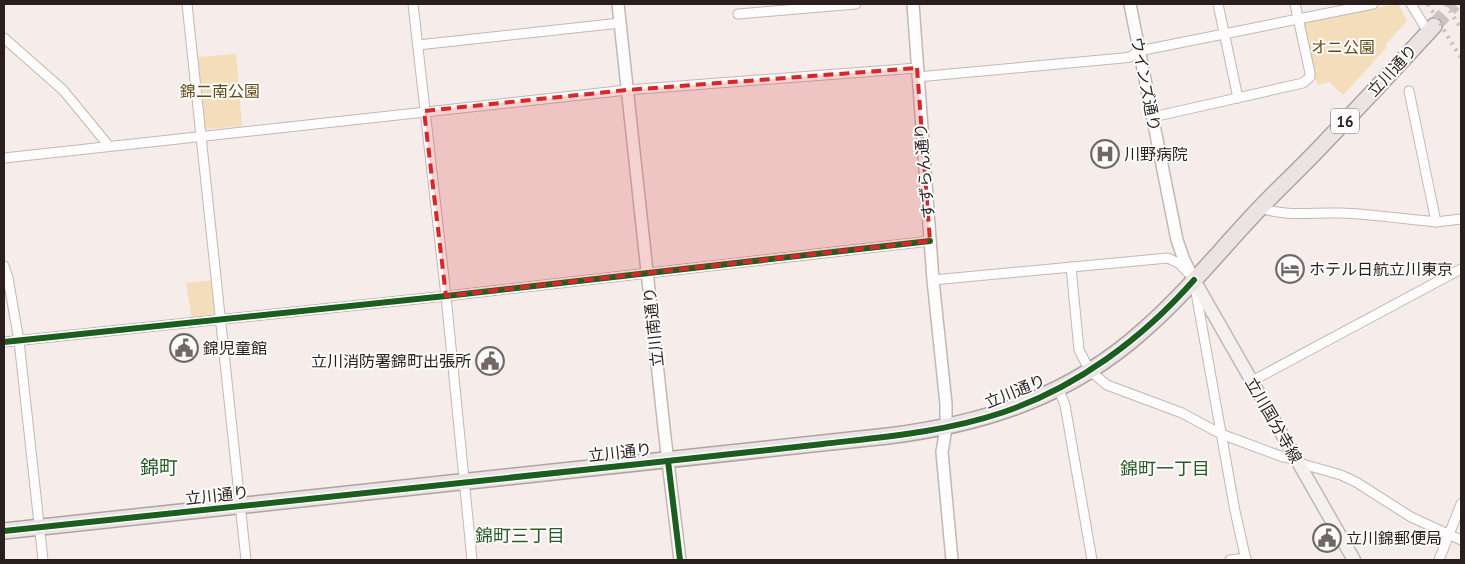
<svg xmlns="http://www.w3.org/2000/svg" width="1465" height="564" viewBox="0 0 1465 564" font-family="'PT Sans','Noto Sans JP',sans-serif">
<rect width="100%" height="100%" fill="#f6edea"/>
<g fill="#f4ddbb">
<path d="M1395 4H1398L1407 21 1385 45 1387 47 1343 95 1329 82 1317 85 1304 25 1306 22Z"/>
<path d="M236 54 242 126 204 129 198 57Z"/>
<path d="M214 280 219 318 192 321 186 283Z"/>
</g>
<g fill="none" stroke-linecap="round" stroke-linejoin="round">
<path stroke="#cdc4c1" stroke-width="15" stroke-dasharray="15 8" stroke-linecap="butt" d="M1434 26 1454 4"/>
<defs>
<g id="minor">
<path d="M187 4 246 560"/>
<path d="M413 4 446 296 472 560"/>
<path d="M1218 4 1238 98"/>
<path d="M1411 4 1428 32"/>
<path d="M738 14 856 4"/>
<path d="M4 38 63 90 109 146"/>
<path d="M418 45 620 23"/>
<path d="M917 77 1123 58 1130 57 1139 51 1373 4"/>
<path d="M1153 117 1303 83 1310 77V73L1295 4"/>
<path d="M4 158 627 90 917 68"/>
<path d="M1260 208C1289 217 1310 212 1340 213 1372 214 1404 219 1436 222L1409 91"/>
<path d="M1436 222 1461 219"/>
<path d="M4 266 8 278 19 341 43 560"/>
<path d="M1071 267 1079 350 1090 371 1107 385 1182 413 1221 434 1283 457 1296 459"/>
<path d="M933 280 1168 258 1180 264 1187 272"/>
<path d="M1195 287 1235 511 1246 560"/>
<path d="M4 342 446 296 930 241"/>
<path d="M1252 381 1461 269"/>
<path d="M1058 388 1065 405 1092 560"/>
<path d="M1299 463 1341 475 1356 482 1411 517 1461 540"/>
<path d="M1230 560 1246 558"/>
<path d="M1439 560 1461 504"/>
</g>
<g id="tertiary">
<path d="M618 4 665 437 680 560"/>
<path d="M913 4 933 280 946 404V428L942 452 952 560"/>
<path d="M1130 4 1177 240 1184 260 1194 280"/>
</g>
<path id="secondary" d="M1194 280 1354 560"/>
<path id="primary" d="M4 531 888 436C985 424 1071 396 1145 329 1186 293 1221 249 1259 209 1282 185 1306 163 1328 139 1364 102 1399 64 1434 26"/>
</defs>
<use href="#minor" stroke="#c1b8b5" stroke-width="11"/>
<use href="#tertiary" stroke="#c1b8b5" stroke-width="14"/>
<use href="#secondary" stroke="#c1b8b5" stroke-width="15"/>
<use href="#primary" stroke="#b0a3a1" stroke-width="18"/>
<use href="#minor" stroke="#fefcfc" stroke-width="9"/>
<use href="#tertiary" stroke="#fefcfc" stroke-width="11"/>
<use href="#secondary" stroke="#f4f0f0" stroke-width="12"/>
<use href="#primary" stroke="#ebe4e4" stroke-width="15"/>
<g stroke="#c6c3c2" stroke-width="4" stroke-dasharray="2.5 5" stroke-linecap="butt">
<path d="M1428 4 1461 58"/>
<path d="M1446 4 1461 29"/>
</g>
<defs>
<g id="cycleway">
<path d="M4 342 446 296 930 241"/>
<path d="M668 461 680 560"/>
<path d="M4 531C219 509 434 486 649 463 707 457 765 450 823 444 883 437 944 432 1001 413 1076 388 1142 339 1194 280"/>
</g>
</defs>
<use href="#cycleway" stroke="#fcfcfc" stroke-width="9"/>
<use href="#cycleway" stroke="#1b5e20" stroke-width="6"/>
</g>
<path fill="#d62828" fill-opacity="0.2" stroke="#d62828" stroke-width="4" stroke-dasharray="10 6" stroke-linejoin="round" d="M917 68 930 241 446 296 424 111 627 90Z"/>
<defs>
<symbol id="hospital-ring" viewBox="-11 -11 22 22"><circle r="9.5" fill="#fcfcfc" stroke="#716764" stroke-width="1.5"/><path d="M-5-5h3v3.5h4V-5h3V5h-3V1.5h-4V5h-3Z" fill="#716764"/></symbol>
<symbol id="hotel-ring" viewBox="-11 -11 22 22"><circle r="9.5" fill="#fcfcfc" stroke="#716764" stroke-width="1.5"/><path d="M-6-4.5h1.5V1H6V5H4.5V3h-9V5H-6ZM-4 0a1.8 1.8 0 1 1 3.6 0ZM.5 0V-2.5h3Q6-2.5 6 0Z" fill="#716764"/></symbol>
<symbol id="civic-ring" viewBox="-11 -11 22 22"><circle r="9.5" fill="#fcfcfc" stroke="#716764" stroke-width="1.5"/><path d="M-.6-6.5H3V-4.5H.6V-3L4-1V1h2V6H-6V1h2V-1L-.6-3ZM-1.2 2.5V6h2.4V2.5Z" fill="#716764"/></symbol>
</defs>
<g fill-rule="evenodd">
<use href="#hospital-ring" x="1089" y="138" width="32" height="32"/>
<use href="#hotel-ring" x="1274" y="253" width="32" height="32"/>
<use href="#civic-ring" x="168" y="332" width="32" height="32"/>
<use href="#civic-ring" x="474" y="345" width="32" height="32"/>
<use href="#civic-ring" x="1311" y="522" width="32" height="32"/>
</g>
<g text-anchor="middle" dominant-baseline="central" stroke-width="4" stroke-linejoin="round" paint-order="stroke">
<rect fill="#fcfcfc" stroke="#69615f" stroke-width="1" x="1331" y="108.5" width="28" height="25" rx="4"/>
<g font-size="15" font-weight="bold" fill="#2a1f1c">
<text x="1345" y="121">16</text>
</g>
<g font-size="16" fill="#634914" stroke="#fcfcfc">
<text x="1343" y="47">オニ公園</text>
<text x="220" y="91">錦二南公園</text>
</g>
<g font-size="16" fill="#2a1f1c" stroke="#fcfcfc">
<text transform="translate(1392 70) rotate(-47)">立川通り</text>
<text transform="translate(1146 84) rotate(79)">ウインズ通り</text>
<text transform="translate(924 171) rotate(-95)">すずらん通り</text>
<text transform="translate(653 327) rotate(-96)">立川南通り</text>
<text transform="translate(1015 391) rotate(-22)">立川通り</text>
<text transform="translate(1274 420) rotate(60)">立川国分寺線</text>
<text transform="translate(620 452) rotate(-6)">立川通り</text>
<text transform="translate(217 495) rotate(-6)">立川通り</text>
</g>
<g font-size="16" fill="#2a1f1c" stroke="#fcfcfc" text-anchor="start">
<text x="1124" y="154">川野病院</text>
<text x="1309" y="269">ホテル日航立川東京</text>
<text x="203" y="348">錦児童館</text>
<text x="471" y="361" text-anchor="end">立川消防署錦町出張所</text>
<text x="1346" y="538">立川錦郵便局</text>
</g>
<g font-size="18" fill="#295b24" stroke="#fcfcfc">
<text x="1165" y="468">錦町一丁目</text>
<text x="520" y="535">錦町三丁目</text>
</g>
<g font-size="19" fill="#295b24" stroke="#fcfcfc">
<text x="159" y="467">錦町</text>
</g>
</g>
<rect width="1465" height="564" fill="none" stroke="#2a1f1c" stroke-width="10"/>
</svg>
